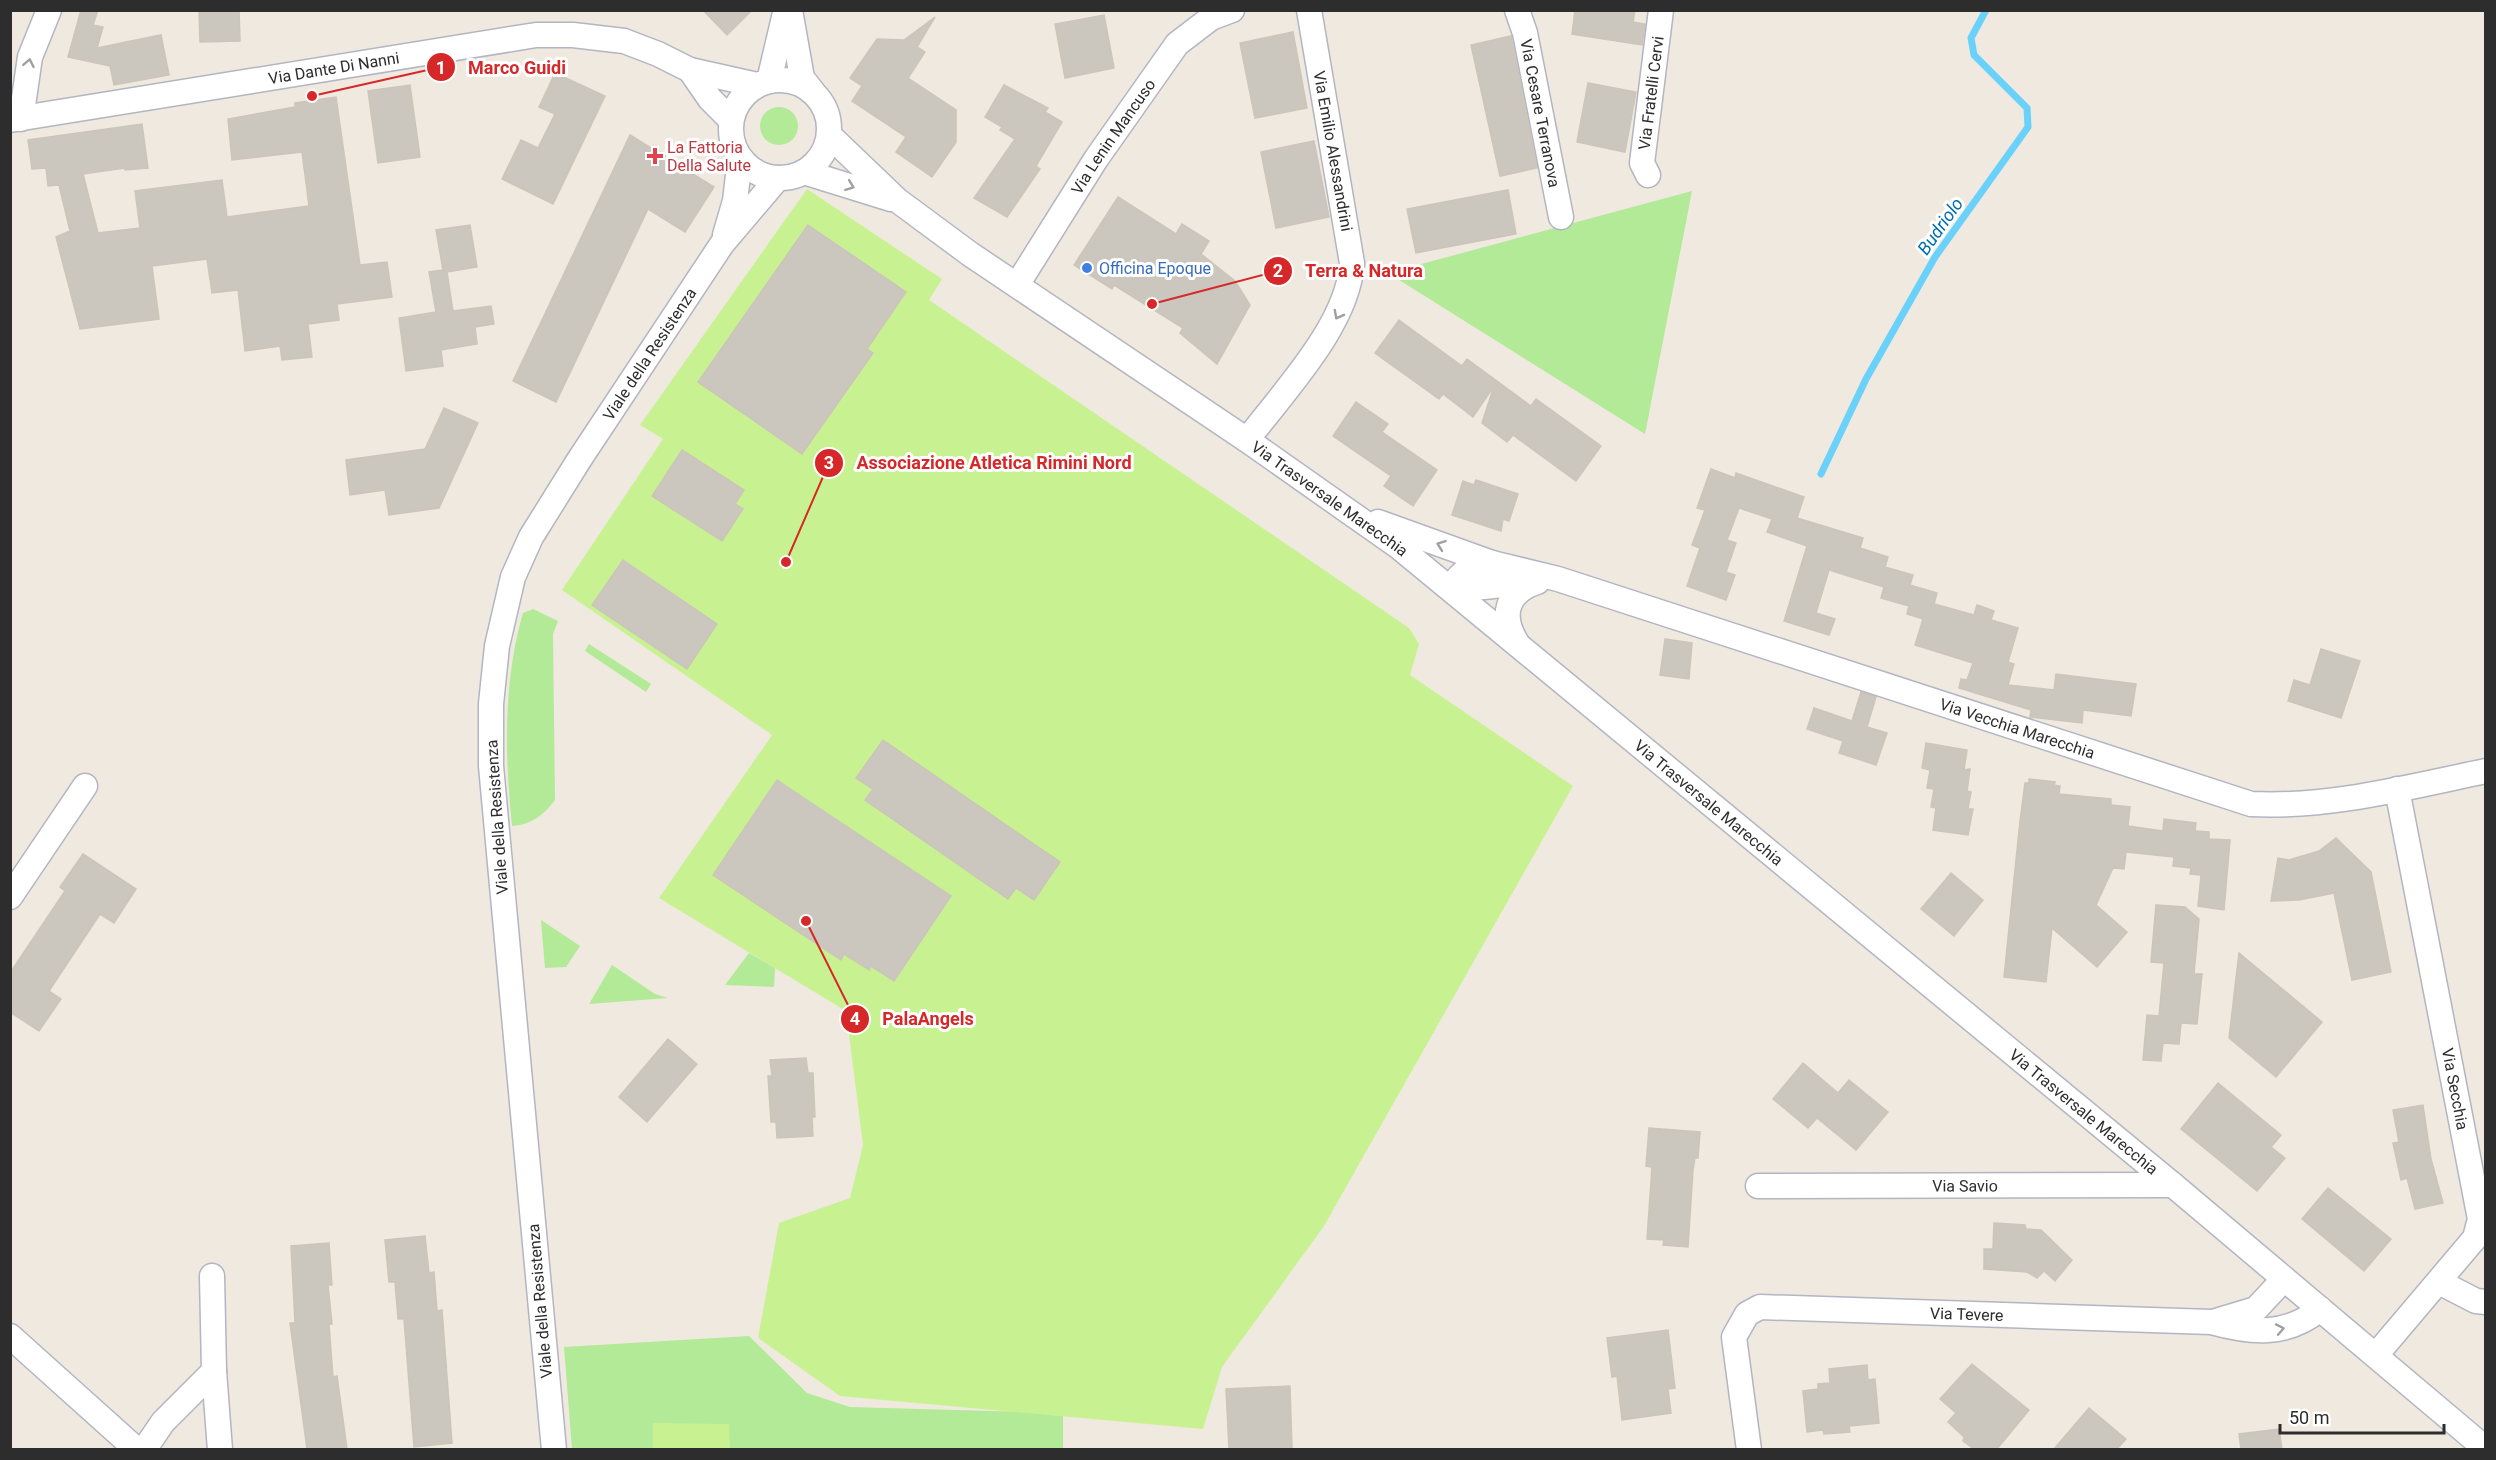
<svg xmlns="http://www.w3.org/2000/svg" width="2496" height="1460" viewBox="0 0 2496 1460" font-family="Roboto,sans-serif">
<rect width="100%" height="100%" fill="#f0e9df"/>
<g fill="#b2ea97">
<circle cx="779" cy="126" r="19"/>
<path d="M1692 191 1645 434 1388 273Z"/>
<path d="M533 609 558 621 553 634 555 800C545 814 531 825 512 826 505 756 503 688 521 620L523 613Z"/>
<path d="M589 644 651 684 646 692 585 651Z"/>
<path d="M541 920 580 946 566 967 545 968Z"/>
<path d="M749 953 775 968 774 987 725 985Z"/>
<path d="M612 965 655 994 668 998 589 1004Z"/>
<path d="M749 1336 807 1393 850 1407 1063 1413V1449H572L564 1347Z"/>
</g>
<g fill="#c8f292">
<path d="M807 189 942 279 929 300 1409 628 1419 644 1410 675 1573 786 1324 1226 1222 1367 1203 1429 840 1396 758 1338 779 1223 850 1198 863 1145 846 1011 659 898 772 735 562 590 663 439 640 425Z"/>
<path d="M653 1423 729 1424 730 1449H653Z"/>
</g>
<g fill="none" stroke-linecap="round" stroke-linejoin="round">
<path stroke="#6ad2fa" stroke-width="7" d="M1821 474 1866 379 1935 257 2028 127 2027 108 1974 55 1971 38 1986 10"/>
</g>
<g fill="#cbc6be" stroke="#ccc5b8" stroke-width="1.5">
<path d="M81 10H98L93 25 103 27 97 48 161 35 169 75 114 85 110 66 68 57Z"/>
<path d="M199 10H239L240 41 200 42Z"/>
<path d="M703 10H752L727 35Z"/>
<path d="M1575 10H1635L1633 22 1645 24 1642 45 1572 34Z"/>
<path d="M1104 15 1114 68 1065 78 1055 24Z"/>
<path d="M935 17 917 47 925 52 908 78 956 110V142L932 177 896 152 906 137 852 101 862 86 850 78 877 39 904 40Z"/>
<path d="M1293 32 1307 108 1255 118 1240 43Z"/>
<path d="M1511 36 1537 168 1500 176 1471 45Z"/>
<path d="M555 73 605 96 553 204 502 179 521 140 538 148 555 114 539 107Z"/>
<path d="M1588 83 1636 92 1625 152 1577 142Z"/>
<path d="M410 85 420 157 378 163 368 91Z"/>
<path d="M1004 85 1048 108 1045 112 1062 122 1036 166 1040 169 1007 217 974 198 1015 139 1000 130 1002 127 985 117Z"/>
<path d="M336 97 360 265 387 262 392 297 337 304 339 320 308 324 312 357 282 360 280 346 245 351 238 290 212 293 207 259 152 266 159 319 80 329 56 237 70 231 59 185 48 186 46 168 32 169 28 140 142 124 148 168 125 170V168L83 174 98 233 140 228 135 191 222 180 227 217 309 206 302 152 232 160 228 119 295 107V103Z"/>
<path d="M630 135 714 187 685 232 648 209 556 402 513 381Z"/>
<path d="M1314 141 1329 217 1276 228 1261 152Z"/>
<path d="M1508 190 1516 234 1416 253 1407 209Z"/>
<path d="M1118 197 1176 234 1182 224 1209 241 1201 254 1235 281 1250 305 1217 364 1180 333 1183 328 1114 285 1112 289 1074 265Z"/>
<path d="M470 225 477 267 447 272 453 311 491 306 494 324 475 327 477 344 441 350 443 366 406 371 399 318 436 312 429 272 443 270 436 230Z"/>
<path d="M808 225 906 292 867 349 873 353 802 454 698 382Z"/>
<path d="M1399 320 1462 366 1467 359 1531 406 1536 399 1601 446 1576 481 1513 435 1507 442 1482 423 1494 386 1473 417 1443 394 1439 399 1375 353Z"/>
<path d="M1356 402 1388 424 1382 432 1437 470 1413 506 1384 486 1391 476 1333 436Z"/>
<path d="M444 408 478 423 439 508 389 515 385 490 350 495 346 460 425 449Z"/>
<path d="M682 450 744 490 735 504 743 509 722 541 652 496Z"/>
<path d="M1711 469 1735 478 1736 473 1804 497 1797 518 1863 538 1860 548 1888 557 1885 567 1913 575 1910 585 1937 593 1934 604 1974 615 1977 605 1994 611 1991 620 2018 628 2008 662 2014 664 2008 685 2054 690 2056 674 2136 684 2131 716 2083 710 2082 723 2030 717 2031 710 1959 688 1961 679 1967 680 1973 663 1915 645 1923 619 1907 614 1909 606 1881 598 1884 587 1829 570 1816 613 1835 619 1829 635 1784 621 1807 546 1767 532 1772 519 1739 508 1727 540 1736 543 1726 572 1735 575 1726 600 1687 586 1700 548 1692 545 1705 510 1697 508Z"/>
<path d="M1476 480 1518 494 1509 521 1503 519 1501 531 1452 515 1463 481 1474 485Z"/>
<path d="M623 560 717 624 687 669 592 605Z"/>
<path d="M1665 639 1692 643 1689 679 1660 675Z"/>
<path d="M2321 649 2360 661 2341 718 2288 701 2294 680 2310 685Z"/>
<path d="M1861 692 1876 697 1867 727 1887 733 1876 765 1839 753 1843 741 1807 729 1814 708 1852 721Z"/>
<path d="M883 740 1060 862 1034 900 1016 888 1008 899 865 800 873 789 856 778Z"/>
<path d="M1926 743 1967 750 1964 770 1970 769 1967 791 1971 792 1968 809H1973L1968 835 1933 830 1936 808 1931 807 1934 789 1927 788 1930 770 1922 768Z"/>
<path d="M2029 779 2055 782 2054 785 2060 786 2059 794 2111 799V805L2130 807 2128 826 2163 831 2164 819 2196 823 2195 831 2209 832V839L2230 840 2224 910 2198 906 2201 875 2190 874 2191 868 2173 866 2174 857 2126 852 2124 869 2113 868 2096 905 2127 932 2097 967 2052 928 2046 982 2004 977 2020 821 2025 783H2029Z"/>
<path d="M777 780 951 896 894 981 871 966 869 970 844 954 841 960 713 875Z"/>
<path d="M2336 838 2371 872 2391 972 2352 980 2334 893 2299 900 2271 901 2278 858 2289 860 2319 851Z"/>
<path d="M83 854 136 889 114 923 100 914 49 991 61 999 39 1031 10 1012V973L65 891 60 887Z"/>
<path d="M1951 873 1983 900 1954 936 1921 909Z"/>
<path d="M2156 905 2185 907 2199 919 2194 974H2202L2197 1024 2181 1023 2179 1044 2163 1043 2161 1061 2143 1060 2147 1015 2159 1016 2164 963 2151 962Z"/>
<path d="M2239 953 2322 1022 2276 1077 2229 1038Z"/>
<path d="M668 1039 697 1064 647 1122 619 1097Z"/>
<path d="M806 1058 808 1073H813L815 1117H812L813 1136 777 1138 776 1122H771L768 1076H772L770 1060Z"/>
<path d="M1803 1063 1838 1093 1849 1080 1888 1112 1856 1150 1817 1118 1808 1128 1773 1099Z"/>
<path d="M2218 1083 2281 1135 2271 1147 2285 1158 2257 1191 2181 1129Z"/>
<path d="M2423 1105 2431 1159 2443 1203 2415 1209 2407 1178 2401 1180 2393 1143 2399 1142 2393 1110Z"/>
<path d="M1649 1128 1700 1132 1698 1158H1695L1693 1170 1688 1247 1663 1245 1664 1240 1647 1239 1652 1167 1646 1166Z"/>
<path d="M2328 1188 2391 1239 2364 1271 2302 1219Z"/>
<path d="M1994 1223 2025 1225 2026 1229 2041 1230 2072 1260 2055 1281 2044 1271 2037 1278 2027 1272 1984 1269V1249H1993Z"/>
<path d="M425 1236 429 1273 434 1272 437 1311 442 1310 452 1443 414 1447 404 1319H398L395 1282H389L385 1240Z"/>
<path d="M329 1243 332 1285H328L332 1324H329L333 1377 337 1376 347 1449H307L290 1323H295L291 1246Z"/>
<path d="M1668 1330 1675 1388 1668 1389 1671 1413 1622 1420 1617 1376 1612 1377 1607 1338Z"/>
<path d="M1972 1364 2029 1410 1997 1449H1974L1963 1441 1964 1437 1948 1422 1956 1413 1940 1399Z"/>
<path d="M1867 1365 1868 1380 1875 1379 1879 1423 1849 1426 1850 1432 1824 1434 1823 1430 1807 1432 1803 1391 1818 1389V1384L1830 1383 1829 1369Z"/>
<path d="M1290 1386 1292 1449H1229L1226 1389Z"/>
<path d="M2089 1408 2126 1439 2117 1449H2054Z"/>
<path d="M2279 1429 2282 1449H2241L2239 1434Z"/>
</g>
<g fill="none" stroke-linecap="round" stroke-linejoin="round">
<defs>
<g id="minor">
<path d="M790 10 802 78 813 92"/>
<path id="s1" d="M1517 10 1525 33 1561 217"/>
<path d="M690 70 710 99 731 120"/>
<circle cx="780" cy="129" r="49"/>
<path d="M769 81 785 13"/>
<path d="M21 119 30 57 49 10"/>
<path id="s2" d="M10 120 536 35H573L624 41 658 54 690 70 757 85"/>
<path id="s3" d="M829 135 897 200 970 254 1247 440 1399 547 2173 1185 2486 1449"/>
<path d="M804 172 891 199"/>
<path id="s4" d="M1648 175 1642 163 1661 10"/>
<path d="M725 235 735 201 740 158"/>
<path id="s5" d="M1017 285 1096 159 1177 44 1211 18 1232 10"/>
<path d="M1247 440C1284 391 1348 325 1352 263L1309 10"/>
<path id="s6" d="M1378 522 1492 563 1558 579 2251 804C2330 808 2408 787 2486 771"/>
<path d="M1492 563C1472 564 1461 571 1451 588 1479 590 1507 583 1535 582"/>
<path d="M1517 643C1500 616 1506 592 1537 582"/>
<path d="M10 897 85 786"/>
<path id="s7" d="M1758 1186 2173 1185"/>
<path d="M2439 1282 2476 1301 2486 1302"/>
<path d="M2216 1321 2256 1309 2284 1279"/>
<path d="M10 1336 137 1450"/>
<path d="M2376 1355 2475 1238 2480 1219 2397 789"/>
<path d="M214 1371 220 1450"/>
<path d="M144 1450 163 1422 214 1371 212 1276"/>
<path id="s8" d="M554 1450 491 766V704L497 646 513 577 531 537 579 460 722 244 778 178"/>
<path id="s9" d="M1749 1450 1734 1337 1747 1314 1760 1307 2211 1322C2251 1333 2286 1337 2320 1309"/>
</g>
</defs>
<use href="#minor" stroke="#b3b5c2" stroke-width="27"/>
<use href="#minor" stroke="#fff" stroke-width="24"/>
</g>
<defs><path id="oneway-chevron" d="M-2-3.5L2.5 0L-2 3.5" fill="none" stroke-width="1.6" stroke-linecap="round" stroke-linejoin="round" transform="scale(1.5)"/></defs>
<g stroke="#a0a0a0">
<use href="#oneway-chevron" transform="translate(29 63) rotate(-79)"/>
<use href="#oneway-chevron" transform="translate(850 186) rotate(21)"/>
<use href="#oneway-chevron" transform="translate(1338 315) rotate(118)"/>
<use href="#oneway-chevron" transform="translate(1441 545) rotate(-160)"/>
<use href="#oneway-chevron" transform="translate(2280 1329) rotate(-11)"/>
</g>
<path fill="#e0444e" stroke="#fff" stroke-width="2" d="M652 147h6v6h6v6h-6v6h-6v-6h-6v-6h6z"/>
<circle fill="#3f7fe0" stroke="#fff" stroke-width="2" cx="1087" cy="268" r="6"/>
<g text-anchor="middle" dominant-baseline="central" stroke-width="6" stroke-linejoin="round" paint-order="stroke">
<g font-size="16" fill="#2d2d2d" stroke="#fff">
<text stroke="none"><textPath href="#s2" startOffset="328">Via Dante Di Nanni</textPath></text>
<text stroke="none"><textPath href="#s4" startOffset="84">Via Fratelli Cervi</textPath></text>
<text stroke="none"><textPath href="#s1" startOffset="106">Via Cesare Terranova</textPath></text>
<text stroke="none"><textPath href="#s5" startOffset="177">Via Lenin Mancuso</textPath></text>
<text transform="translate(1333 151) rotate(80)">Via Emilio Alessandrini</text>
<text stroke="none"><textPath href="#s8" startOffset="1140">Viale della Resistenza</textPath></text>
<text stroke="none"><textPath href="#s3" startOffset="620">Via Trasversale Marecchia</textPath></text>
<text stroke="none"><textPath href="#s6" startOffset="672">Via Vecchia Marecchia</textPath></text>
<text stroke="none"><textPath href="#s3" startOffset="1106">Via Trasversale Marecchia</textPath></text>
<text transform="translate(497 817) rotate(-94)">Viale della Resistenza</text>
<text transform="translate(2455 1089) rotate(79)">Via Secchia</text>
<text stroke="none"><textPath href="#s3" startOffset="1592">Via Trasversale Marecchia</textPath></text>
<text stroke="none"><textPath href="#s7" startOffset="207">Via Savio</textPath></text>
<text transform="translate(540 1301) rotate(-95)">Viale della Resistenza</text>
<text stroke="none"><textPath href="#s9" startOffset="362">Via Tevere</textPath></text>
</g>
<g font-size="16" fill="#be3a42" stroke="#fff" text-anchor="start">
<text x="667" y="147">La Fattoria<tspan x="667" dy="18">Della Salute</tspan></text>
</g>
<g font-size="16" fill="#366cbe" stroke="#fff" text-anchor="start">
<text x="1099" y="268">Officina Epoque</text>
</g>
<g font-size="18" font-style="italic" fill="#0170ae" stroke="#fff">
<text transform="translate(1940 226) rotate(-55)">Budriolo</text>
</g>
</g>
<path fill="none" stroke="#d62828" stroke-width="2" d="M312 96L441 67M1152 304L1278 271M786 562L829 463M806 921L855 1019"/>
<g fill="#d62828" stroke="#fff" stroke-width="2">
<circle cx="312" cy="96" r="6"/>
<circle cx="1152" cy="304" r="6"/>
<circle cx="786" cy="562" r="6"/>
<circle cx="806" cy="921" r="6"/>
<circle cx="441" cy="67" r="15"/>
<circle cx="1278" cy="271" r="15"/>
<circle cx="829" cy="463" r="15"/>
<circle cx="855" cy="1019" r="15"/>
</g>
<g font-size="18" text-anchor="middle" font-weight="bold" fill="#fff">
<text x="441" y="74">1</text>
<text x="1278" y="277">2</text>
<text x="829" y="469">3</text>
<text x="855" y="1025">4</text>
</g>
<g font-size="18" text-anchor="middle" font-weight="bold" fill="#d62828" stroke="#fff" stroke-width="6" stroke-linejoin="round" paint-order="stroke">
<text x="517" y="74">Marco Guidi</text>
<text x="1364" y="277">Terra &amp; Natura</text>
<text x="994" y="469">Associazione Atletica Rimini Nord</text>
<text x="928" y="1025">PalaAngels</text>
</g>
<rect width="2496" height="1460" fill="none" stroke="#2d2d2d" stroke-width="24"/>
<path d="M2280 1424v9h164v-9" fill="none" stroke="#2d2d2d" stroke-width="3"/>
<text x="2289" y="1424" font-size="18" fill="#2d2d2d" stroke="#ffffff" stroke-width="4.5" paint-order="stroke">50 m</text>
</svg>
